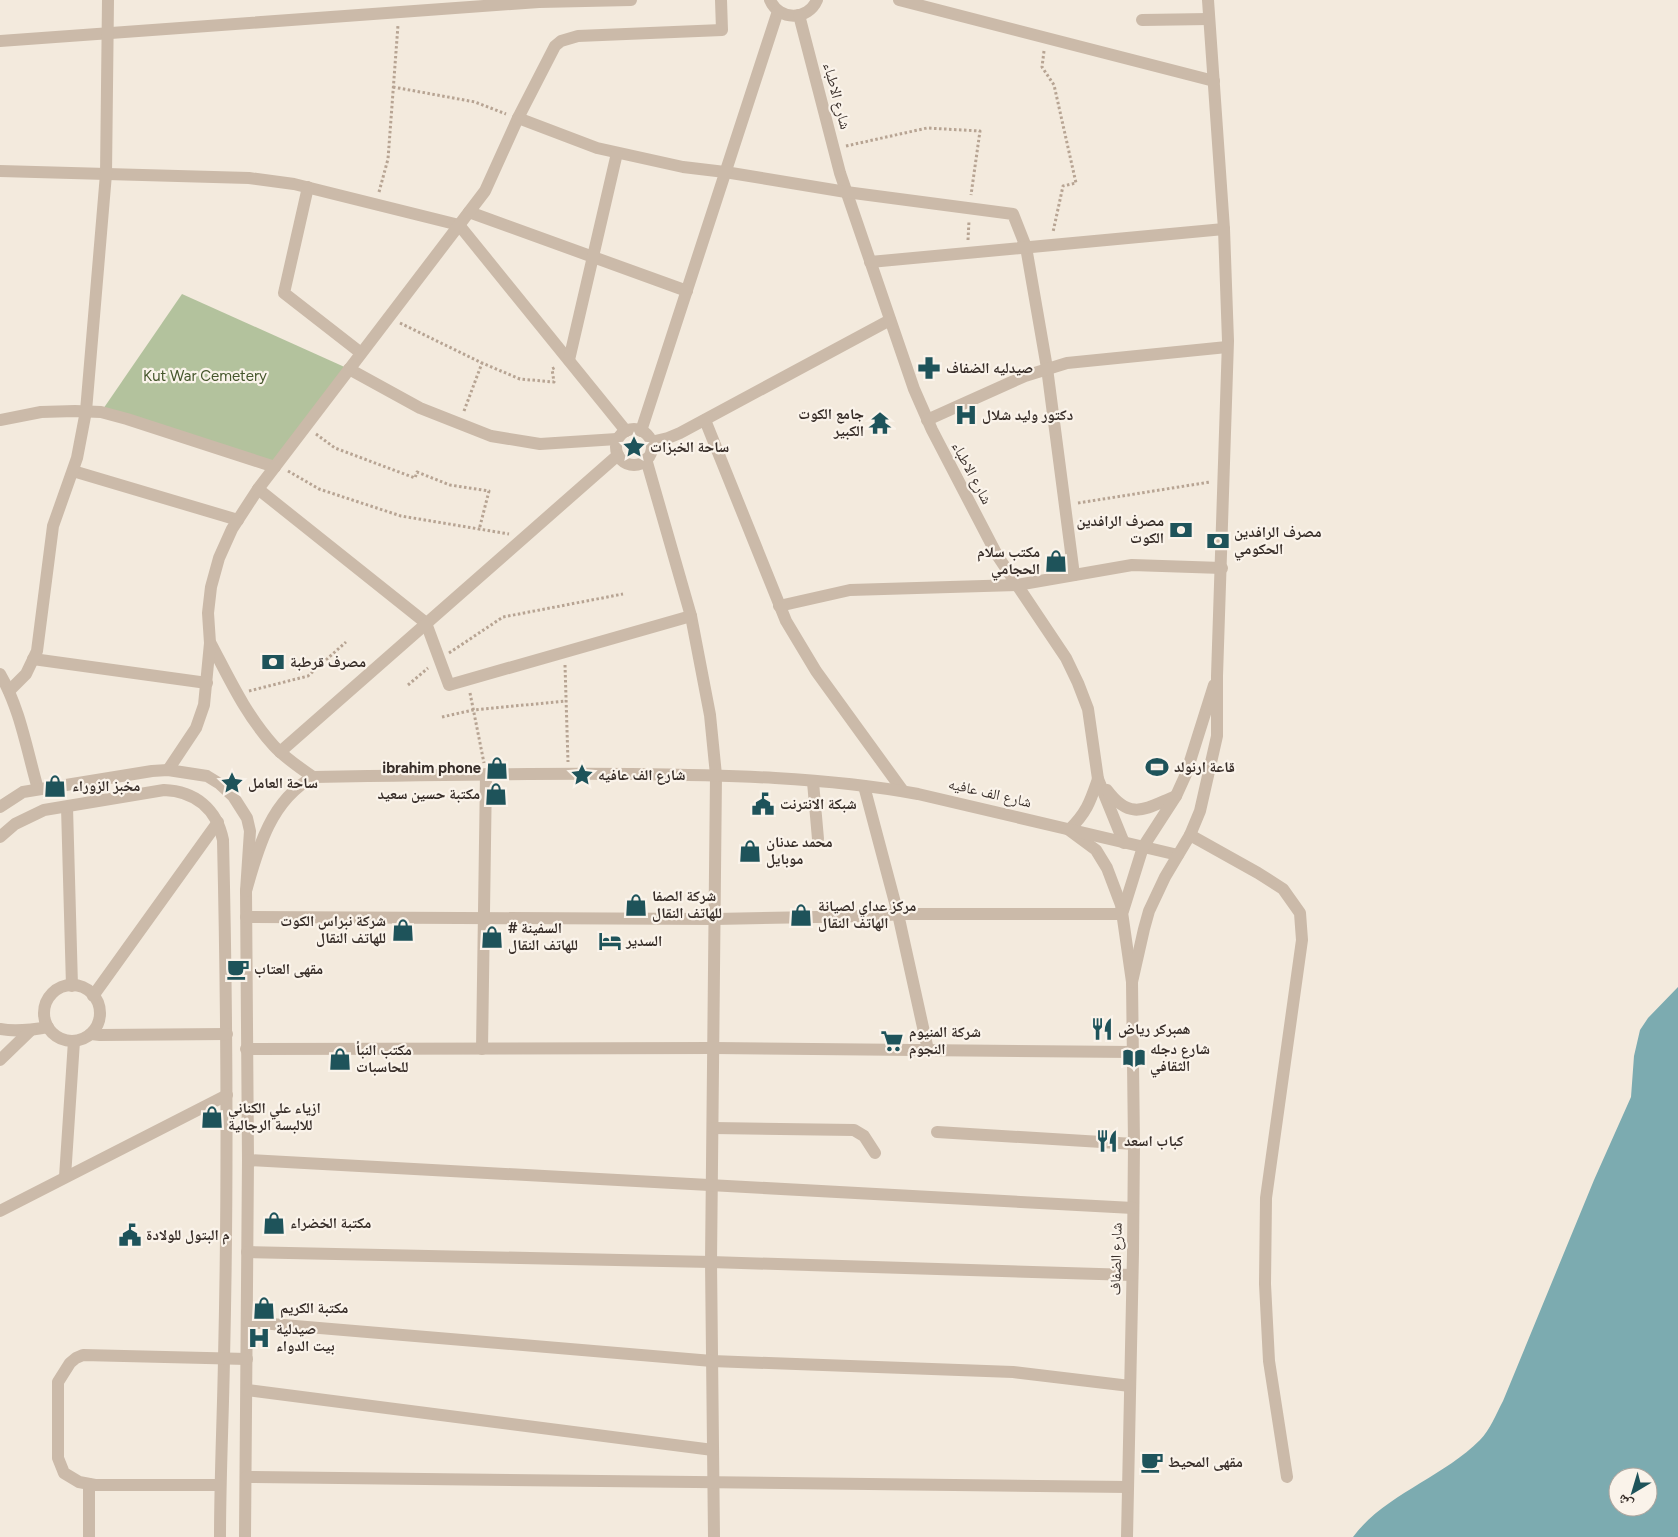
<svg xmlns="http://www.w3.org/2000/svg" width="1678" height="1537" viewBox="0 0 1678 1537" font-family="Figtree,'Noto Naskh Arabic',sans-serif">
<rect width="100%" height="100%" fill="#f3eadd"/>
<path fill="#b3c29d" d="M182 294 349 369 275 467 101 412Z"/>
<path fill="#7cabb0" fill-rule="evenodd" d="M1678 987V1537H1353C1384 1495 1442 1478 1480 1440 1490 1430 1496 1414 1503 1401L1594 1180 1631 1097 1634 1056 1640 1030 1648 1018ZM1618 1477H1648V1507H1618Z"/>
<g fill="none" stroke-linecap="round" stroke-linejoin="round">
<g stroke="#b7a493" stroke-width="3" stroke-dasharray="2.5 2.5" stroke-linecap="butt">
<path d="M1044 51 1042 67 1054 85 1076 183 1063 186 1053 232"/>
<path d="M393 87 475 102 506 114"/>
<path d="M846 146 927 128 980 131 971 195"/>
<path d="M379 192 388 159 398 25"/>
<path d="M968 240 969 221"/>
<path d="M400 323 482 363 520 379 554 382 552 369 556 367"/>
<path d="M464 411 482 363"/>
<path d="M316 434 335 448 415 478 417 472 450 485 489 491 479 530"/>
<path d="M288 471 319 489 401 516 509 534"/>
<path d="M1078 503 1210 482"/>
<path d="M449 653 503 617 623 594"/>
<path d="M565 665 568 762"/>
<path d="M408 685 428 668"/>
<path d="M249 691 308 676 346 642"/>
<path d="M470 693 484 763"/>
<path d="M442 717 473 710 566 701"/>
</g>
<g stroke="#cbbaa9" stroke-width="12">
<path d="M770 0C779 21 808 21 817 0"/>
<path d="M899 0 1214 81"/>
<path d="M799 15 840 173 914 389 932 430 997 555 1066 658 1078 683 1088 709 1098 779 1124 843"/>
<path d="M1142 20 1209 19"/>
<path d="M0 41 539 2 631 0"/>
<path d="M518 118 597 148 683 167 725 172 846 192 1013 214 1026 247 1047 368 1074 575"/>
<path d="M0 171 249 178 294 184 459 225 626 431"/>
<path d="M308 187 284 293 361 353"/>
<path d="M469 212 687 291"/>
<path d="M870 262 1224 229"/>
<path d="M569 360 617 153"/>
<path d="M349 369 420 408 491 436 540 444 617 439"/>
<path d="M0 420 41 412 75 411 101 412 127 419 275 467"/>
<path d="M705 420 786 621 816 671 903 791"/>
<path d="M927 420 1025 376 1067 363 1227 347"/>
<circle cx="634" cy="447" r="18"/>
<path d="M641 431 778 11"/>
<path d="M651 442 668 438 680 433 890 320"/>
<path d="M646 459 691 616 710 715 716 775 711 1262 714 1537"/>
<path d="M73 471 238 520"/>
<path d="M258 489 426 623 449 685 691 616"/>
<path d="M779 606 850 590 1017 585 1132 565 1222 568"/>
<path d="M211 644C230 680 246 715 274 746 285 758 299 767 313 777"/>
<path d="M33 659 207 683"/>
<path d="M0 674C20 708 27 751 38 789"/>
<path d="M9 691 26 674 37 651 53 526 77 458 86 411 106 174 108 0"/>
<path d="M280 752 618 455"/>
<path d="M168 770 196 728 204 705 210 643 208 613 211 587 219 558 232 529 258 489 485 191 518 118 555 46 561 41 578 36 722 30 721 0"/>
<path d="M1098 779C1090 802 1087 812 1069 830L1096 850 1107 868 1121 905 1132 982 1134 1144 1133 1253 1127 1537"/>
<path d="M813 782 818 839"/>
<path d="M864 786 898 914 928 1050"/>
<path d="M1107 790C1131 822 1146 808 1176 796"/>
<path d="M0 807 23 792 152 771 168 770 207 776 220 784 233 796 247 818 250 831 246 891 248 1160 245 1537"/>
<path d="M67 807 72 986"/>
<path d="M1190 835 1258 873 1283 889 1300 913 1302 940 1266 1198 1265 1284 1269 1361 1287 1477"/>
<path d="M0 837 15 824 44 810 164 790C195 791 217 809 223 840 227 1013 228 1186 224 1359 223 1418 220 1478 220 1537"/>
<path d="M246 891C258 848 271 800 313 777 419 775 525 773 631 774 726 775 825 777 918 794L1178 855"/>
<path d="M1123 911 1143 847 1176 796 1186 774 1214 685"/>
<path d="M246 917 715 919 871 916 903 914H1122"/>
<path d="M1132 982 1144 929 1149 911 1165 877 1190 835 1200 811 1217 736V676L1228 341 1224 229 1208 0"/>
<circle cx="72" cy="1013" r="28"/>
<path d="M93 996 218 822"/>
<path d="M0 1029C16 1032 31 1030 48 1027"/>
<path d="M91 1034 100 1035 227 1034"/>
<path d="M246 1049 714 1048 1132 1052"/>
<path d="M482 1049 486 774"/>
<path d="M0 1060 31 1030"/>
<path d="M713 1128 854 1130 864 1136 875 1153"/>
<path d="M937 1132 1134 1144"/>
<path d="M248 1160 1133 1208"/>
<path d="M65 1177 74 1041"/>
<path d="M0 1211 227 1095"/>
<path d="M247 1252 711 1262 1132 1275"/>
<path d="M248 1322 712 1361 1013 1372 1130 1386"/>
<path d="M247 1390 713 1450"/>
<path d="M246 1477 1128 1487"/>
<path d="M89 1484V1537"/>
<path d="M220 1485H95L79 1482 64 1473 58 1458V1382L70 1363 76 1358 83 1355 247 1359"/>
</g>
</g>
<defs>
<symbol id="pharmacy-bare" viewBox="-9 -9 18 18"><path d="M-2-6h4v4h4v4h-4v4h-4v-4h-4v-4h4Z" fill="#1e535a" stroke="#faf3ea" stroke-width="2.5" paint-order="stroke"/></symbol>
<symbol id="hospital-bare" viewBox="-9 -9 18 18"><path d="M-5-5h3v3.5h4V-5h3V5h-3V1.5h-4V5h-3Z" fill="#1e535a" stroke="#faf3ea" stroke-width="2.5" paint-order="stroke"/></symbol>
<symbol id="temple-bare" viewBox="-9 -9 18 18"><path d="M0-6L5-2H3V0L6.5 2.5H4V6H1.5V3h-3V6H-4V2.5H-6.5L-3 0V-2H-5Z" fill="#1e535a" stroke="#faf3ea" stroke-width="2.5" paint-order="stroke"/></symbol>
<symbol id="sight-bare" viewBox="-9 -9 18 18"><path d="M0-6L1.8-2.2L6-1.7L2.9 1.2L3.7 5.4L0 3.3L-3.7 5.4L-2.9 1.2L-6-1.7L-1.8-2.2Z" fill="#1e535a" stroke="#faf3ea" stroke-width="2.5" paint-order="stroke"/></symbol>
<symbol id="bank-bare" viewBox="-9 -9 18 18"><path d="M-6-4H6V4H-6ZM0-2.3a2.3 2.3 0 1 0 0 4.6a2.3 2.3 0 1 0 0-4.6Z" fill="#1e535a" stroke="#faf3ea" stroke-width="2.5" paint-order="stroke"/></symbol>
<symbol id="shop-bare" viewBox="-9 -9 18 18"><path d="M-5-2.5h2.3a2.7 3.5 0 0 1 5.4 0H5L5.5 6h-11ZM-1.5-2.5h3a1.5 2.3 0 0 0-3 0Z" fill="#1e535a" stroke="#faf3ea" stroke-width="2.5" paint-order="stroke"/></symbol>
<symbol id="stadium-bare" viewBox="-9 -9 18 18"><path d="M0-5a6.5 5 0 1 0 0 10a6.5 5 0 1 0 0-10ZM-3.5-1.8h7v3.6h-7Z" fill="#1e535a" stroke="#faf3ea" stroke-width="2.5" paint-order="stroke"/></symbol>
<symbol id="civic-bare" viewBox="-9 -9 18 18"><path d="M-.6-6.5H3V-4.5H.6V-3L4-1V1h2V6H-6V1h2V-1L-.6-3ZM-1.2 2.5V6h2.4V2.5Z" fill="#1e535a" stroke="#faf3ea" stroke-width="2.5" paint-order="stroke"/></symbol>
<symbol id="hotel-bare" viewBox="-9 -9 18 18"><path d="M-6-4.5h1.5V1H6V5H4.5V3h-9V5H-6ZM-4 0a1.8 1.8 0 1 1 3.6 0ZM.5 0V-2.5h3Q6-2.5 6 0Z" fill="#1e535a" stroke="#faf3ea" stroke-width="2.5" paint-order="stroke"/></symbol>
<symbol id="cafe-bare" viewBox="-9 -9 18 18"><path d="M-5.5-4.5H6V0H3Q3 3.5 0 3.5H-2.5Q-5.5 3.5-5.5 0ZM3-3.2v2h1.7v-2ZM-6 4.5H4V6H-6Z" fill="#1e535a" stroke="#faf3ea" stroke-width="2.5" paint-order="stroke"/></symbol>
<symbol id="restaurant-bare" viewBox="-9 -9 18 18"><path d="M-5-6h1v4h1v-4h1v4h1v-4h1v5L-1.5 .5V6h-2V.5L-5-1ZM5-6V6H3V1.5H1.5Q1.5-4 5-6Z" fill="#1e535a" stroke="#faf3ea" stroke-width="2.5" paint-order="stroke"/></symbol>
<symbol id="supermarket-bare" viewBox="-9 -9 18 18"><path d="M-6-5.5h2.5l.6 2H6L4.5 2H-2.5L-4.4-4H-6ZM-1.5 3.2a1.3 1.3 0 1 0 .1 0ZM3 3.2a1.3 1.3 0 1 0 .1 0Z" fill="#1e535a" stroke="#faf3ea" stroke-width="2.5" paint-order="stroke"/></symbol>
<symbol id="library-bare" viewBox="-9 -9 18 18"><path d="M-6-4Q-3-5.5-.7-3.5V5Q-3 3-6 4ZM6-4Q3-5.5 .7-3.5V5Q3 3 6 4Z" fill="#1e535a" stroke="#faf3ea" stroke-width="2.5" paint-order="stroke"/></symbol>
</defs>
<g fill-rule="evenodd">
<use href="#pharmacy-bare" x="913" y="352" width="32" height="32"/>
<use href="#hospital-bare" x="950" y="399" width="32" height="32"/>
<use href="#temple-bare" x="864" y="407" width="32" height="32"/>
<use href="#sight-bare" x="618" y="431" width="32" height="32"/>
<use href="#bank-bare" x="1165" y="514" width="32" height="32"/>
<use href="#bank-bare" x="1202" y="525" width="32" height="32"/>
<use href="#shop-bare" x="1040" y="545" width="32" height="32"/>
<use href="#bank-bare" x="257" y="646" width="32" height="32"/>
<use href="#stadium-bare" x="1141" y="751" width="32" height="32"/>
<use href="#shop-bare" x="481" y="752" width="32" height="32"/>
<use href="#sight-bare" x="566" y="759" width="32" height="32"/>
<use href="#sight-bare" x="216" y="767" width="32" height="32"/>
<use href="#shop-bare" x="39" y="770" width="32" height="32"/>
<use href="#shop-bare" x="480" y="778" width="32" height="32"/>
<use href="#civic-bare" x="747" y="788" width="32" height="32"/>
<use href="#shop-bare" x="734" y="835" width="32" height="32"/>
<use href="#shop-bare" x="620" y="889" width="32" height="32"/>
<use href="#shop-bare" x="785" y="899" width="32" height="32"/>
<use href="#shop-bare" x="387" y="914" width="32" height="32"/>
<use href="#shop-bare" x="476" y="921" width="32" height="32"/>
<use href="#hotel-bare" x="594" y="925" width="32" height="32"/>
<use href="#cafe-bare" x="222" y="953" width="32" height="32"/>
<use href="#restaurant-bare" x="1086" y="1013" width="32" height="32"/>
<use href="#supermarket-bare" x="876" y="1025" width="32" height="32"/>
<use href="#library-bare" x="1118" y="1042" width="32" height="32"/>
<use href="#shop-bare" x="324" y="1043" width="32" height="32"/>
<use href="#shop-bare" x="196" y="1101" width="32" height="32"/>
<use href="#restaurant-bare" x="1091" y="1125" width="32" height="32"/>
<use href="#shop-bare" x="258" y="1207" width="32" height="32"/>
<use href="#civic-bare" x="114" y="1219" width="32" height="32"/>
<use href="#shop-bare" x="248" y="1292" width="32" height="32"/>
<use href="#hospital-bare" x="243" y="1322" width="32" height="32"/>
<use href="#cafe-bare" x="1136" y="1446" width="32" height="32"/>
</g>
<g text-anchor="middle" dominant-baseline="central" stroke-width="4.5" stroke-linejoin="round" paint-order="stroke">
<g font-size="15" fill="#382e29" stroke="#faf3ea">
<text transform="translate(837 96) rotate(75)">شارع الاطباء</text>
<text transform="translate(972 473) rotate(62)">شارع الاطباء</text>
<text transform="translate(990 793) rotate(13)">شارع الف عافيه</text>
<text transform="translate(1116 1259) rotate(-89)">شارع الضفاف</text>
</g>
<g font-size="15" font-weight="bold" fill="#382e29" stroke="#faf3ea" text-anchor="start">
<text x="946" y="368">صيدليه الضفاف</text>
<text x="864" y="414" text-anchor="end">جامع الكوت<tspan x="864" dy="17">الكبير</tspan></text>
<text x="982" y="415">دكتور وليد شلال</text>
<text x="650" y="447">ساحة الخبزات</text>
<text x="1164" y="521" text-anchor="end">مصرف الرافدين<tspan x="1164" dy="17">الكوت</tspan></text>
<text x="1234" y="532">مصرف الرافدين<tspan x="1234" dy="17">الحكومي</tspan></text>
<text x="1040" y="552" text-anchor="end">مكتب سلام<tspan x="1040" dy="17">الحجامي</tspan></text>
<text x="290" y="662">مصرف قرطبة</text>
<text x="1174" y="767">قاعة ارنولد</text>
<text x="481" y="768" text-anchor="end">ibrahim phone</text>
<text x="598" y="775">شارع الف عافيه</text>
<text x="248" y="783">ساحة العامل</text>
<text x="72" y="786">مخبز الزوراء</text>
<text x="480" y="794" text-anchor="end">مكتبة حسين سعيد</text>
<text x="780" y="804">شبكة الانترنت</text>
<text x="766" y="842">محمد عدنان<tspan x="766" dy="17">موبايل</tspan></text>
<text x="652" y="896">شركة الصفا<tspan x="652" dy="17">للهاتف النقال</tspan></text>
<text x="818" y="906">مركز عداي لصيانة<tspan x="818" dy="17">الهاتف النقال</tspan></text>
<text x="386" y="921" text-anchor="end">شركة نبراس الكوت<tspan x="386" dy="17">للهاتف النقال</tspan></text>
<text x="508" y="928"># السفينة<tspan x="508" dy="17">للهاتف النقال</tspan></text>
<text x="626" y="941">السدير</text>
<text x="254" y="969">مقهى العتاب</text>
<text x="1118" y="1029">همبركر رياض</text>
<text x="909" y="1032">شركة المنيوم<tspan x="909" dy="17">النجوم</tspan></text>
<text x="1150" y="1049">شارع دجله<tspan x="1150" dy="17">الثقافي</tspan></text>
<text x="356" y="1050">مكتب النبأ<tspan x="356" dy="17">للحاسبات</tspan></text>
<text x="228" y="1108">ازياء علي الكناني<tspan x="228" dy="17">للالبسة الرجالية</tspan></text>
<text x="1124" y="1141">كباب اسعد</text>
<text x="290" y="1223">مكتبة الخضراء</text>
<text x="146" y="1235">م البتول للولادة</text>
<text x="280" y="1308">مكتبة الكريم</text>
<text x="276" y="1329">صيدلية<tspan x="276" dy="17">بيت الدواء</tspan></text>
<text x="1168" y="1462">مقهى المحيط</text>
</g>
<g font-size="15" fill="#45562c" stroke="#faf3ea">
<text x="205" y="376">Kut War Cemetery</text>
</g>
</g>
<g transform="translate(1633 1492) rotate(218)"><circle r="24" fill="#faf3ea" stroke="#aca49d"/>
<path d="M0-4L9 19L0 12L-9 19Z" fill="#1e535a"/>
<text y="-8" font-size="14" font-weight="bold" text-anchor="middle" fill="#382e29">ش</text>
</g>
</svg>
